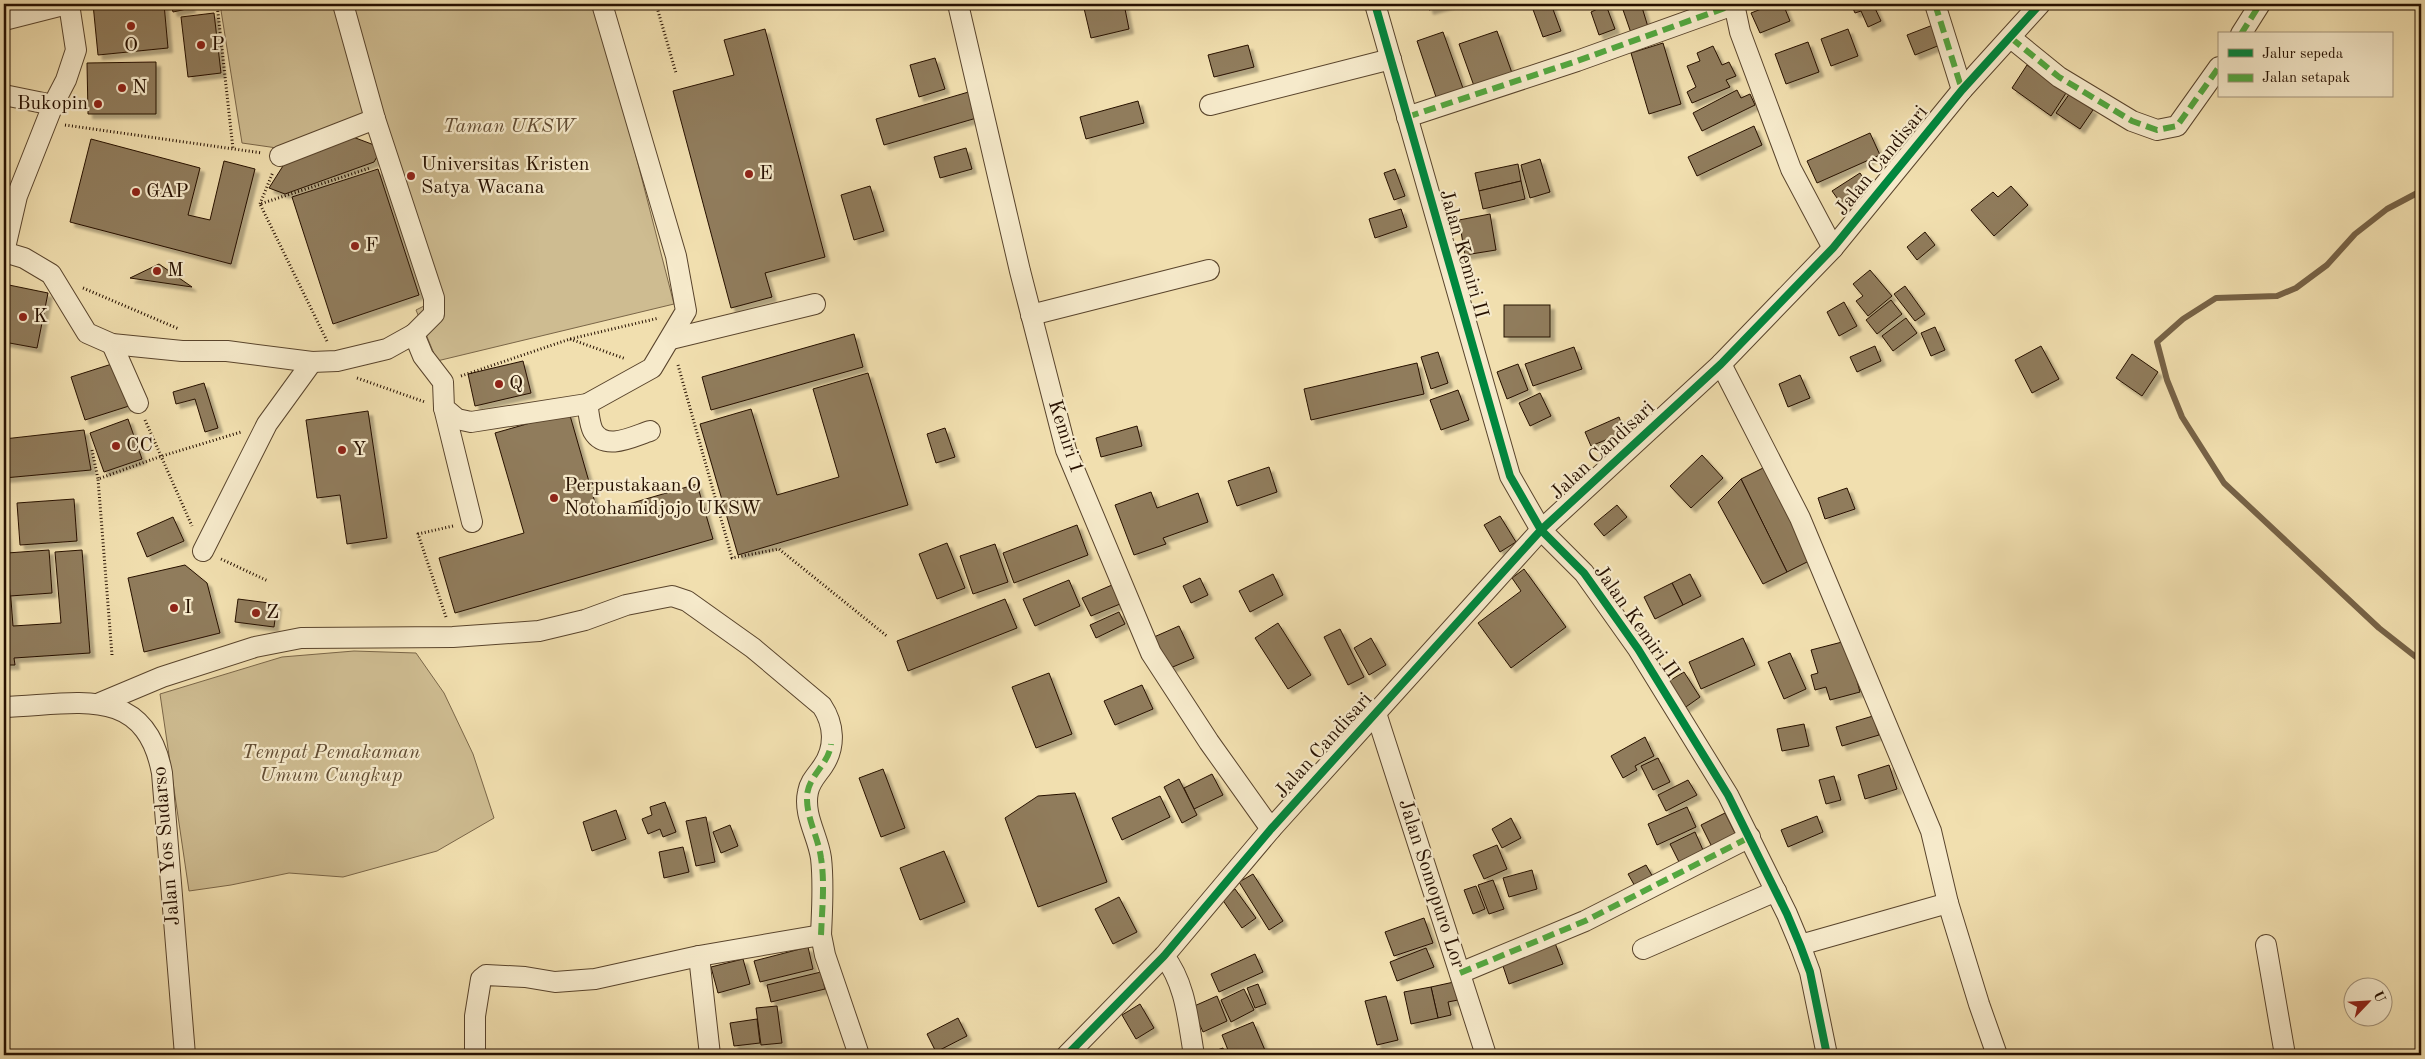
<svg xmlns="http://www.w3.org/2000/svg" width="2425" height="1059" viewBox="0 0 2425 1059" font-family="'Old Standard TT',serif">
<defs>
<filter id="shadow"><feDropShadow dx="4.5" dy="4.5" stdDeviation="1" flood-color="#0004"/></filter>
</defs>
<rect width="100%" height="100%" fill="#f1dfaf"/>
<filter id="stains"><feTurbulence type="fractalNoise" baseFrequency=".004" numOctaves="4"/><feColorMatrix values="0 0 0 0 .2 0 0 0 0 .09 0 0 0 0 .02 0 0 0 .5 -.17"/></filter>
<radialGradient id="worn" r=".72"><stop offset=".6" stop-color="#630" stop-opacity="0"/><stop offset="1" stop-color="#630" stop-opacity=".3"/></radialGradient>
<g fill="#cebc91" stroke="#7a6648">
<path d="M220 4H597L674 304 437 361 416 310 440 298 383 111 277 148 242 143Z"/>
<path d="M354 651 416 653 444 693 473 754 494 818 437 851 343 877 289 873 231 885 189 891 160 694 282 657Z"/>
</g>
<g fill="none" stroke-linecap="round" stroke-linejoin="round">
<path stroke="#766246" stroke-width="6" d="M2421 191 2387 209 2355 234 2327 265 2296 288 2277 296 2216 298 2183 319 2157 342 2167 380 2182 417 2224 483 2379 628 2421 661"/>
</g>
<g fill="#907c5b" stroke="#261000" filter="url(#shadow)">
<path d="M93 4H164L168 48 98 55Z"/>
<path d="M171 4H190L191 8 173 12Z"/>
<path d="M1083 4H1124L1129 29 1091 38Z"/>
<path d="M1427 4H1450L1429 10Z"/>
<path d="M1531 4H1551L1561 31 1543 37Z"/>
<path d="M1621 4H1641L1648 27 1631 33Z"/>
<path d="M1774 4H1783L1790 21 1760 33 1751 13Z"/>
<path d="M1851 4H1873L1881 21 1868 27 1861 11 1855 13Z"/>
<path d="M1606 5 1615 29 1599 35 1591 12Z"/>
<path d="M214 13 221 73 188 77 181 17Z"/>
<path d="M1933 25 1940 45 1915 55 1907 35Z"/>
<path d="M765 29 825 257 765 273 772 297 731 308 673 91 734 75 724 40Z"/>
<path d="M1848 29 1858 56 1831 66 1821 39Z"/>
<path d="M1497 31 1512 73 1474 86 1459 44Z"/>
<path d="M1443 32 1464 91 1437 100 1417 41Z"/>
<path d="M1808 42 1819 72 1786 84 1775 54Z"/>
<path d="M1663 43 1681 104 1649 114 1631 53Z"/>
<path d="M1248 45 1254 67 1214 77 1208 55Z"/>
<path d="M1713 46 1722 65 1729 62 1736 76 1726 80 1730 87 1692 103 1687 92 1696 87 1687 66 1700 61 1697 53Z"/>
<path d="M935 58 945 89 919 97 910 65Z"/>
<path d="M156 62V114H88L87 63Z"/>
<path d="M2027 65 2066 93 2051 116 2012 88Z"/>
<path d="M1737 90 1741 98 1750 94 1755 105 1702 131 1693 113Z"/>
<path d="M972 91 980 117 884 145 876 119Z"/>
<path d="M2070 93 2093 110 2080 129 2056 113Z"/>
<path d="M1138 101 1144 123 1086 139 1080 117Z"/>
<path d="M1754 126 1762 145 1697 176 1688 157Z"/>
<path d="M1870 133 1880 155 1817 183 1807 161Z"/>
<path d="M353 137 382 148 374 162 285 194 269 188 288 158Z"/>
<path d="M91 139 200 168 188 215 210 220 224 161 255 169 231 264 70 222Z"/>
<path d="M966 148 972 169 940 178 934 157Z"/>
<path d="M1540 159 1550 192 1530 198 1521 165Z"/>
<path d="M1518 164 1521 181 1479 191 1475 173Z"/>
<path d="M378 169 419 295 333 324 292 197Z"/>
<path d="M1395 169 1405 196 1394 200 1384 173Z"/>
<path d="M1860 173 1872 191 1845 209 1832 191Z"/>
<path d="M1521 181 1525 199 1483 209 1479 191Z"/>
<path d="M870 186 884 231 854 240 841 195Z"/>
<path d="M2011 186 2028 205 1994 236 1971 210 1993 192 1998 197Z"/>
<path d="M1401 209 1407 227 1375 238 1369 219Z"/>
<path d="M1490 214 1496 250 1465 255 1459 220Z"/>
<path d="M1925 232 1935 245 1917 260 1907 247Z"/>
<path d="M159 264 192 287 130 278Z"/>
<path d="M1870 270 1892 296 1868 316 1856 301 1863 296 1853 284Z"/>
<path d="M4 284 48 293 37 348 4 342Z"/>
<path d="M1905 286 1925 314 1915 321 1894 294Z"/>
<path d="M1891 300 1902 314 1877 334 1866 320Z"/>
<path d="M1844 302 1857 326 1839 336 1827 312Z"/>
<rect x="1504" y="305" width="46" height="32"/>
<path d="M1906 318 1917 333 1893 351 1882 336Z"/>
<path d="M1935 327 1945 350 1931 356 1921 333Z"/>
<path d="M854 334 863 367 711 410 702 377Z"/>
<path d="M1875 346 1881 361 1857 372 1850 357Z"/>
<path d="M2041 346 2059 379 2032 393 2015 360Z"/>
<path d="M1574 347 1582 369 1533 386 1525 364Z"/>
<path d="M1438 352 1448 383 1431 389 1421 357Z"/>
<path d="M2132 354 2158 372 2142 396 2116 378Z"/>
<path d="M523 361 531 393 475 406 468 374Z"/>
<path d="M115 363 129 406 85 420 71 377Z"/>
<path d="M1417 363 1424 394 1311 420 1304 389Z"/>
<path d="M1518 364 1528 390 1507 399 1497 372Z"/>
<path d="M868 373 908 505 738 555 700 424 751 409 777 495 839 477 813 389Z"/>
<path d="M1800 375 1810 398 1788 407 1779 384Z"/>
<path d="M204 383 218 428 205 432 195 399 176 404 173 392Z"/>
<path d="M1458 390 1469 420 1441 430 1430 400Z"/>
<path d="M1540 393 1551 416 1530 426 1519 403Z"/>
<path d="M368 411 387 538 347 544 340 495 317 498 306 420Z"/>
<path d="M569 412 598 513 697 484 713 539 455 613 439 558 524 533 495 433Z"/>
<path d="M1619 417 1625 432 1591 446 1585 432Z"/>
<path d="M128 419 142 459 104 472 90 433Z"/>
<path d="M1137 426 1142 446 1101 457 1096 438Z"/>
<path d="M945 428 955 457 936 463 927 434Z"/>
<path d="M84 430 91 470 4 478V439Z"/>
<path d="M1702 455 1723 478 1691 508 1670 486Z"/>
<path d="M1269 467 1277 492 1237 506 1228 481Z"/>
<path d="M1765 467 1811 560 1787 572 1741 479Z"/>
<path d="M1741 479 1787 572 1763 584 1718 502Z"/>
<path d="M1847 488 1855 509 1825 519 1818 498Z"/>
<path d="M1151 492 1157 508 1198 493 1208 522 1163 538 1166 544 1134 555 1115 505Z"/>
<path d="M74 499 77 541 20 545 17 503Z"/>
<path d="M1617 505 1627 517 1604 536 1594 524Z"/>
<path d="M4 509 13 626 61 623 55 552 82 550 90 653 14 658 15 665H4Z"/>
<path d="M1500 516 1516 542 1500 552 1484 525Z"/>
<path d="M173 517 184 541 147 557 137 533Z"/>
<path d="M1077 525 1088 555 1014 583 1003 553Z"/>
<path d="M947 543 965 588 937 599 919 554Z"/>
<path d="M995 544 1008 582 973 594 960 556Z"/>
<path d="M49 550 52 593 10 596 7 553Z"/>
<path d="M185 565 207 583 220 633 144 652 128 578Z"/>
<path d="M1524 569 1566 627 1511 668 1478 623 1521 591 1512 578Z"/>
<path d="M1273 574 1283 595 1250 612 1239 591Z"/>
<path d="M1690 574 1701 596 1683 605 1672 583Z"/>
<path d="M1200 578 1208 595 1191 603 1183 586Z"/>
<path d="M1069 580 1080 606 1035 626 1023 599Z"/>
<path d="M1672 583 1683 605 1655 619 1644 597Z"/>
<path d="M1112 585 1120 604 1091 616 1082 598Z"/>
<path d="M238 599 277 604 274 627 235 622Z"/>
<path d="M1005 599 1017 628 908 671 897 641Z"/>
<path d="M1119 612 1125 624 1096 638 1090 625Z"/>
<path d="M1278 623 1311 675 1288 689 1255 638Z"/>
<path d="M1179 626 1194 658 1168 669 1154 637Z"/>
<path d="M1340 629 1364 677 1348 685 1324 637Z"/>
<path d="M1371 638 1386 665 1369 675 1354 648Z"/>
<path d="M1743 638 1755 665 1701 689 1689 662Z"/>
<path d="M1846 641 1860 692 1830 700 1826 687 1815 690 1811 675 1818 673 1811 650Z"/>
<path d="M1790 653 1806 689 1784 699 1768 662Z"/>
<path d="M1684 672 1700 697 1683 709 1666 683Z"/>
<path d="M1049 673 1072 734 1036 748 1012 687Z"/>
<path d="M1142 685 1153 709 1115 725 1104 701Z"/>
<path d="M1873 716 1879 735 1842 746 1836 727Z"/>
<path d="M1804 724 1809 746 1782 751 1777 729Z"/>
<path d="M1645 737 1654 756 1635 766 1637 770 1623 778 1611 756Z"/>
<path d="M1658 758 1670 782 1653 790 1641 766Z"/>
<path d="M1889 765 1897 789 1865 799 1858 775Z"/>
<path d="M883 769 905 828 881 837 859 778Z"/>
<path d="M1212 774 1223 795 1194 809 1184 788Z"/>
<path d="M1834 776 1841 800 1826 804 1819 780Z"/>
<path d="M1179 779 1197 815 1182 823 1164 787Z"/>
<path d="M1688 780 1697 795 1666 811 1658 795Z"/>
<path d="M1075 793 1107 882 1038 907 1005 818 1038 796Z"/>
<path d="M1160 796 1170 817 1122 840 1112 818Z"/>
<path d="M665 802 676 832 663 837 660 829 648 834 642 819 652 815 650 807Z"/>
<path d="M1687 807 1696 827 1657 845 1648 824Z"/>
<path d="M616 810 626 839 592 851 583 822Z"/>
<path d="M1725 813 1738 839 1714 851 1701 825Z"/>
<path d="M1817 816 1823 832 1788 847 1781 830Z"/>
<path d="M706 817 715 862 696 866 686 821Z"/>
<path d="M1511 818 1521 838 1502 848 1492 829Z"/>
<path d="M730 825 738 846 721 853 713 832Z"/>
<path d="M1695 832 1703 850 1679 862 1670 844Z"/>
<path d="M1497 845 1507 869 1484 879 1473 855Z"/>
<path d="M683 847 689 872 664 878 659 852Z"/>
<path d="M944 851 965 902 920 920 900 868Z"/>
<path d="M1646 865 1654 879 1636 888 1628 874Z"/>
<path d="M1532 870 1537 889 1509 897 1503 878Z"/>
<path d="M1253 874 1283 921 1269 930 1239 882Z"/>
<path d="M1493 880 1504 909 1489 914 1478 885Z"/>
<path d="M1476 886 1485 909 1473 914 1464 890Z"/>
<path d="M1235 889 1256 918 1242 928 1222 899Z"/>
<path d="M1119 897 1137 932 1113 944 1095 909Z"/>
<path d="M1424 918 1433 943 1394 956 1385 932Z"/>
<path d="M1555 943 1563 964 1509 984 1502 963Z"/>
<path d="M808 947 813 969 760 982 754 961Z"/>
<path d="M1426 948 1434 967 1397 981 1390 962Z"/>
<path d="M1255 954 1263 972 1219 992 1211 974Z"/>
<path d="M743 959 750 984 718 993 711 967Z"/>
<path d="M821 972 825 989 771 1002 767 985Z"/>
<path d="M1454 982 1458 1000 1448 1002 1451 1015 1438 1018 1431 987Z"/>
<path d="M1258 984 1266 1004 1255 1008 1247 988Z"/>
<path d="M1431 987 1438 1018 1411 1024 1404 992Z"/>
<path d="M1244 989 1254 1010 1231 1022 1221 1000Z"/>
<path d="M1217 996 1227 1021 1203 1032 1192 1007Z"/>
<path d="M1386 996 1398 1040 1377 1045 1365 1001Z"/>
<path d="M1140 1004 1154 1028 1136 1039 1122 1015Z"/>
<path d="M777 1006 782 1043 761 1045 756 1008Z"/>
<path d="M958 1018 967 1036 936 1052 927 1034Z"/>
<path d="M757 1019 760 1043 734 1046 730 1023Z"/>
<path d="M1253 1022 1267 1055H1230L1222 1035Z"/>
<path d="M1223 1048 1225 1055H1202Z"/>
</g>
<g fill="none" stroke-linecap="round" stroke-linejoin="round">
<defs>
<g id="minor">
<path d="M343 4 375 119 434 298V314L414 334"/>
<path d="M958 4 1020 271 1066 450 1151 653 1209 742 1271 829"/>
<path d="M1375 4 1510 476 1541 530 1584 573 1638 649 1728 795 1787 914 1800 945 1810 972 1827 1055"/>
<path d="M1734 4 1740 32 1791 169 1833 248"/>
<path d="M1935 4 1962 90"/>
<path d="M4 20 67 4"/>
<path d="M2241 34 2260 4"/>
<path d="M2011 38 2059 77 2132 121 2157 130 2177 126 2219 67"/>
<path d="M4 95 53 105 66 80 76 50 69 4"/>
<path d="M1210 105 1391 59"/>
<path d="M1407 117 1577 61 1736 4"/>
<path d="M280 156 375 119"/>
<path d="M4 252 24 258 51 274 87 333 112 344 182 351H227L312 362 337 361 387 349 414 334 423 356 443 382 444 408 457 419 471 422 587 404 652 368 686 311 676 256 602 4"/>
<path d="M4 252 17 196 53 105"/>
<path d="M1031 315 1209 270"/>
<path d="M671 339 815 304"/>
<path d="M112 344 138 403"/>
<path d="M1721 364 1800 518 1931 831 1948 903 1979 1004 1997 1055"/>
<path d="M587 404C589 412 589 423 593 431 605 452 634 436 650 431"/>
<path d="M444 408 472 522"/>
<path d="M203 551 267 424 312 362"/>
<path d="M100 703 162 677 255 647 301 638 453 637 539 631 585 620 626 605 672 596 687 601 753 648 822 706C834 724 836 747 823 766 817 775 810 781 808 792 803 815 818 836 821 858 824 884 822 910 821 935"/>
<path d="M4 707C74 705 145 682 162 773L185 1055"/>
<path d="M1376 713 1486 1055"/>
<path d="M1800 945 1948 903"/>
<path d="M2266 945 2285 1055"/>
<path d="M1643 949 1776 891"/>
<path d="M699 956 710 1055"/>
<path d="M1164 956C1186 984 1188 1021 1194 1055"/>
<path d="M1460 973 1585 921 1750 837"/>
<path d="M475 1055V1016L481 979 486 975 525 977 555 982 595 979 699 956 821 935 825 955 859 1055"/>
<path d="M1067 1055 1164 956 1271 829 1541 530 1721 364 1833 248 1962 90 2040 4"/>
</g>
</defs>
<use href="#minor" stroke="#59442c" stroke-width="22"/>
<g stroke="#261000" stroke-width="3" stroke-dasharray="1 2.5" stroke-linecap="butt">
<path d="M217 4 233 149"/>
<path d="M656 4 676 73"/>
<path d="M65 125 262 153"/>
<path d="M260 204 273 172"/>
<path d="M83 288 179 329"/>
<path d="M570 339 626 359"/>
<path d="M327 341 260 204 370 168"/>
<path d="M678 365 732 558 779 549 888 637"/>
<path d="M461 376 570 339 659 318"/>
<path d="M357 378 425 402"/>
<path d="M145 420 192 526"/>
<path d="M92 450 98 479"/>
<path d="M221 559 268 581"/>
<path d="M446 617 418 534 453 526"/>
<path d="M112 655 98 479 159 457 241 432"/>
</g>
<use href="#minor" stroke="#f6eacb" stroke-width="20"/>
<g stroke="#53a840" stroke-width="6" stroke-dasharray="12 6" stroke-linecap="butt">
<path d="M1935 4 1962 90"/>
<path d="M2241 34 2260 4"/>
<path d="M2011 38 2059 77 2132 121 2157 130 2177 126 2219 67"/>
<path d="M1407 117 1577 61 1736 4"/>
<path d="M821 935C822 910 825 883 821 858 818 836 806 818 807 795 809 775 829 764 831 744"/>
<path d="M1460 973 1585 921 1750 837"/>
</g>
<defs>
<g id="cycleway">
<path d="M1375 4 1510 476 1541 530 1584 573 1638 649 1728 795 1787 914 1800 945 1810 972 1827 1055"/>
<path d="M1067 1055 1164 956 1271 829 1541 530 1721 364 1833 248 1962 90 2040 4"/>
</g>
</defs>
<use href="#cycleway" stroke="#f6eacb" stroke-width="11"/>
<use href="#cycleway" stroke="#00873e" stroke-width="8"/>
</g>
<g fill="#8f2418" stroke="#f6eacb" stroke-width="2">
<circle cx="131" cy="26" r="5"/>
<circle cx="201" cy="45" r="5"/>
<circle cx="122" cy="88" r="5"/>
<circle cx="98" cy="104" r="5"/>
<circle cx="749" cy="174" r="5"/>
<circle cx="411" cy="176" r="5"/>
<circle cx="136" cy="192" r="5"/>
<circle cx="355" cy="246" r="5"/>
<circle cx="157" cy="271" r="5"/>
<circle cx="23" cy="317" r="5"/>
<circle cx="499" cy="384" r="5"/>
<circle cx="116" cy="446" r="5"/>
<circle cx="342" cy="450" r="5"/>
<circle cx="554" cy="498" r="5"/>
<circle cx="174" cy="608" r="5"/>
<circle cx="256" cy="613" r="5"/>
</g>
<g text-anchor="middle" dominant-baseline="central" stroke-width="4.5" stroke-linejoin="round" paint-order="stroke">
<g font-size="20" fill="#261000" stroke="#f6eacb" text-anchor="start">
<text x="211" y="45">P</text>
<text x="131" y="46" text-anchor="middle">O</text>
<text x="132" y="88">N</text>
<text x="88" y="104" text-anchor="end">Bukopin</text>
<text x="421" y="165">Universitas Kristen<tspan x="421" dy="23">Satya Wacana</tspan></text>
<text x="759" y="174">E</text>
<text x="146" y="192">GAP</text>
<text x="365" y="246">F</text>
<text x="167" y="271">M</text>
<text x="33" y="317">K</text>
<text x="509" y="384">Q</text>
<text x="126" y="446">CC</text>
<text x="352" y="450">Y</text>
<text x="564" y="486">Perpustakaan O<tspan x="564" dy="23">Notohamidjojo UKSW</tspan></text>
<text x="184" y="608">I</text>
<text x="266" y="613">Z</text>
</g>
<g font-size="20" font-style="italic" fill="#614c33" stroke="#f6eacb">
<text x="509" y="127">Taman UKSW</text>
<text x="331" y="753">Tempat Pemakaman<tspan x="331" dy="23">Umum Cungkup</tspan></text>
</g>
<g font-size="20" fill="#261000" stroke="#f6eacb">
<text transform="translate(1882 161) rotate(-51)">Jalan Candisari</text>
<text transform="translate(1463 254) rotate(74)">Jalan Kemiri II</text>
<text transform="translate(1065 437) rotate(72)">Kemiri 1</text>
<text transform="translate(1603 451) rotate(-43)">Jalan Candisari</text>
<text transform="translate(1636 622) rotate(55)">Jalan Kemiri II</text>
<text transform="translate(1324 746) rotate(-48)">Jalan Candisari</text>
<text transform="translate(167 846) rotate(-95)">Jalan Yos Sudarso</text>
<text transform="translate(1431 884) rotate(72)">Jalan Somopuro Lor</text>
</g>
</g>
<rect width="2425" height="1059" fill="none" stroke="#f1dfaf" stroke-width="20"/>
<rect x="5" y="5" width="2415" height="1049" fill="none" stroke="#261000" stroke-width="2.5"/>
<rect x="10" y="10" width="2405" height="1039" fill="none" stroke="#261000"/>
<rect x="2218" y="32" width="175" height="65" fill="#f6eacb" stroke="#a3937a"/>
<rect x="2228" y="49" width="25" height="8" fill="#00873e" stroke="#a3937a"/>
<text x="2262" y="58" font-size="15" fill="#261000">Jalur sepeda</text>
<rect x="2228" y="74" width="25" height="8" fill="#53a840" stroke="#a3937a"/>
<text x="2262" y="82" font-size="15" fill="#261000">Jalan setapak</text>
<g transform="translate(2368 1002) rotate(65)"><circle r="24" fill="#f6eacb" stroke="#a3937a"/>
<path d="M0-4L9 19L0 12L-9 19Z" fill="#8f2418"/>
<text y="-8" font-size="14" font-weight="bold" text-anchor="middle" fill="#261000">U</text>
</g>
<rect width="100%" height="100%" filter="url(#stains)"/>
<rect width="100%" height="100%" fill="url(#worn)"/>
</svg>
